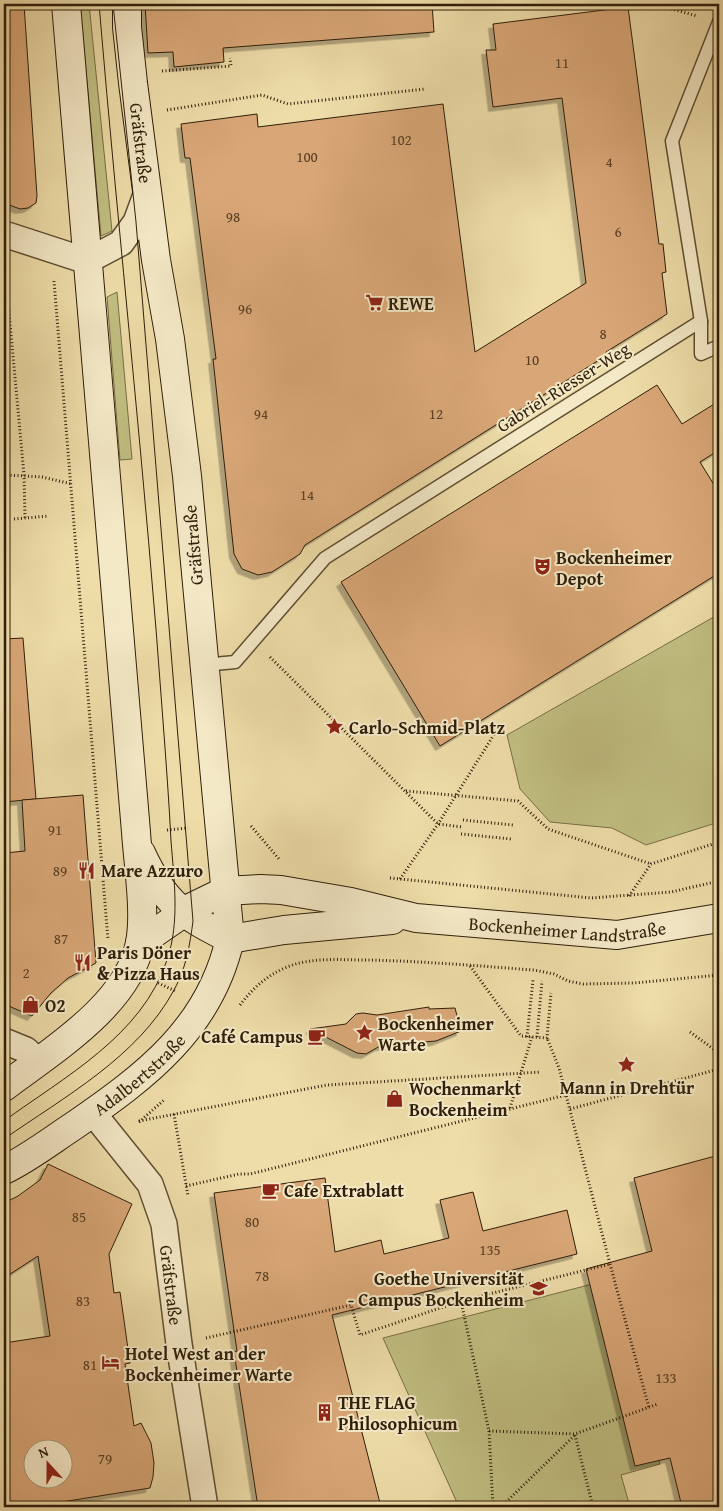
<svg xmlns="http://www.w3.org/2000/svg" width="723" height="1511" viewBox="0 0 723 1511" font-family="'Gentium Book Plus',serif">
<defs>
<filter id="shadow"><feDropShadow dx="-4.5" dy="4.5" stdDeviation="0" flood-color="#0004"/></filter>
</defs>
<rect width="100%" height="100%" fill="#eedda9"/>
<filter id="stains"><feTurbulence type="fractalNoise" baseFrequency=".004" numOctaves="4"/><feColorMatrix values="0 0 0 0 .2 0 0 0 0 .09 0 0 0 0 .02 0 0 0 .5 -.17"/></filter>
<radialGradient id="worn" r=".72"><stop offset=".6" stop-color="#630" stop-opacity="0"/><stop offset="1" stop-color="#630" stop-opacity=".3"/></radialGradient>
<g fill="#c1bf82" stroke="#786e46">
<path d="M80 4H89L112 231 101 236Z"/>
<path d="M117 292 132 459 120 460 107 297Z"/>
<path d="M719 614V822L646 845 612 828 550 822 520 789 507 735Z"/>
<path d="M612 1279 660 1464 621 1475 630 1507H459L383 1338Z"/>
</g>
<g fill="#d9a777" stroke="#2f1e0a" fill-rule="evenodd" filter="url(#shadow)">
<path d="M4 4H24L37 196 36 203 28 208 20 209 4 203Z"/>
<path d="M145 4H432L434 32 223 48 224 62 174 67 173 52 148 53Z"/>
<path d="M628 7 659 244H663L666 272 662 273 667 314 606 352 607 355 305 545 300 554 272 572 258 575 242 569 234 554 213 359H216L190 158H185L181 124 257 114 258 127 443 104 475 352 586 283 562 98 493 107 486 50H496L493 24Z"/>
<path d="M657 385 682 424 719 401V450L700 462 719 493V573L440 746 341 582Z"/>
<path d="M23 638 36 799 4 802V639Z"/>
<path d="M83 795 96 963 68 978 51 993 32 1016 4 1004V853L25 851 22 800Z"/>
<path d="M429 1007V1009L455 1008 461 1031 436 1041 380 1046 366 1054 357 1053 310 1029 346 1024 356 1014 363 1013 377 1015Z"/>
<path d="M719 1155V1507H682L670 1458 635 1466 586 1269 652 1251 634 1178Z"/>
<path d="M48 1164 132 1204 109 1254 114 1293 120 1292 130 1363 125 1364 134 1426 141 1423 151 1443 154 1463 153 1477 150 1488 55 1503V1507H4V1343L50 1336 38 1256 4 1278V1203L18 1196 40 1180ZM32 1448H62V1478H32Z"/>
<path d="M325 1178 335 1252 381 1240 384 1254 449 1238 440 1200 473 1192 483 1231 567 1210 577 1254 332 1315 381 1507H258L234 1352 237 1351 214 1193Z"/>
</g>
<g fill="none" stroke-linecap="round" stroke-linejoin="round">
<defs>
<g id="lane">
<path d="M701 321V354L719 346"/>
<path d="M204 665 235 662 325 558 701 321 672 141 719 22"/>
</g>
<g id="street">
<path d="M4 234 87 261 121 243 136 222 147 192"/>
<path d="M4 1041 26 1050 38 1061"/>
<path id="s1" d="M93 1113 150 1184 164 1224 179 1344 205 1507"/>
</g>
<g id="secondary">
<path d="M141 853C164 903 182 915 230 939"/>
<path d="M230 939 284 930 392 920"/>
<path id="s2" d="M140 943 192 907 225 891 261 889 281 890 351 902 416 918 617 935 719 918"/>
<path d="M4 1087C50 1052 128 1005 140 943 146 912 138 864 136 832L66 4"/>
<path id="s3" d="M4 1170C29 1158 52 1140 75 1125 146 1076 210 1028 230 939L187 476 170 339 156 260 133 83 127 27V4"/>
</g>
</defs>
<use href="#lane" stroke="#5f4e32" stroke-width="15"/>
<use href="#street" stroke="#5f4e32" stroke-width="28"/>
<use href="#secondary" stroke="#2f1e0a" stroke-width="30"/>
<g stroke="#2f1e0a" stroke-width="3" stroke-dasharray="1 2.5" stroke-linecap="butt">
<path d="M654 4 697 16"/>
<path d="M162 71 231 66 230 58"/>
<path d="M167 110 262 95 288 104 425 89"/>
<path d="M5 269 24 475 25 518"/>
<path d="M54 281 108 940"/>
<path d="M7 475 42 477 72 484"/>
<path d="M14 519 48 516"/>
<path d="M270 657 438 824 462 827"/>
<path d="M406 791 518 801 548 829 651 864"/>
<path d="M463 820 513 825"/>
<path d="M251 826 279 859"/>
<path d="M167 830 188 828"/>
<path d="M461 834 511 839"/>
<path d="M390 878 591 898 671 892 719 881"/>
<path d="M400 879 438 824 500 725"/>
<path d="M629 896 651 864 719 842"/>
<path d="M470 966 521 1036 547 1038 551 993"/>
<path d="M158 983 175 991"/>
<path d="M240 1005C253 988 266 976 287 967 312 957 339 960 366 960 422 961 478 966 534 970L554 974 568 981 583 984 634 983 719 975"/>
<path d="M690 1032 719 1053"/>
<path d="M527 1037 533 980"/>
<path d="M537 1037 542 981"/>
<path d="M510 1108 532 1037"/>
<path d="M570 1109 719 1069"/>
<path d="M174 1114 188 1196"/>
<path d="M139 1121 327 1085 541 1072"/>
<path d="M139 1122 164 1100"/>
<path d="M186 1186 239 1174H250L566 1095"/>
<path d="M610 1264 649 1408"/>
<path d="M461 1301 489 1431 493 1507"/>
<path d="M206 1338 351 1305 360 1335 461 1301 610 1264 559 1068 547 1038"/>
<path d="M489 1431 575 1434 658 1404"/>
<path d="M575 1435 593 1507"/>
<path d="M501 1507 575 1435"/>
</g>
<use href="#lane" stroke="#f4e9c7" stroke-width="12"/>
<use href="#street" stroke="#f4e9c7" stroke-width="25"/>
<use href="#secondary" stroke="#f4e9c7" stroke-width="28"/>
<g stroke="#2f1e0a" stroke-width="1">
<path d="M4 1121C64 1077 142 1036 167 960 180 922 174 880 171 841 169 801 166 761 163 721 146 482 119 243 99 4"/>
<path d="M4 1139C64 1097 138 1057 174 990 186 969 190 944 193 921L136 222 113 4"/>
</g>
</g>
<defs>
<symbol id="supermarket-bare" viewBox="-9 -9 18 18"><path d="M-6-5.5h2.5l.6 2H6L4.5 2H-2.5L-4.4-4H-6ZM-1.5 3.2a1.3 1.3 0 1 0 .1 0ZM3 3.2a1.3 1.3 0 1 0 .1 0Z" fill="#8f2418" stroke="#f4e9c7" stroke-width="2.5" paint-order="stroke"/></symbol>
<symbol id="theatre-bare" viewBox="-9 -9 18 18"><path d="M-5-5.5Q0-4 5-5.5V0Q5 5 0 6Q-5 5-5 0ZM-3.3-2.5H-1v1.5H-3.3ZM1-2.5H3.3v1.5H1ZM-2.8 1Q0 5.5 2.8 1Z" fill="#8f2418" stroke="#f4e9c7" stroke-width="2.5" paint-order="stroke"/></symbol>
<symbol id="sight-bare" viewBox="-9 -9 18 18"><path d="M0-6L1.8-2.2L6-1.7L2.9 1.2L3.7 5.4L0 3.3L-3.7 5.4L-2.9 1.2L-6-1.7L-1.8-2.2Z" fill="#8f2418" stroke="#f4e9c7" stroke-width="2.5" paint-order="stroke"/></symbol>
<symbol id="restaurant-bare" viewBox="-9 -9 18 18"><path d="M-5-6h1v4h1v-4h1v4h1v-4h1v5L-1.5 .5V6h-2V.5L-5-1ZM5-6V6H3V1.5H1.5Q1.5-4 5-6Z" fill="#8f2418" stroke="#f4e9c7" stroke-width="2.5" paint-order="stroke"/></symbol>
<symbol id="shop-bare" viewBox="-9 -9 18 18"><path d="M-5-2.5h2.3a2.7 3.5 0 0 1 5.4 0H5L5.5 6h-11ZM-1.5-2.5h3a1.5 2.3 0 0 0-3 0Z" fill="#8f2418" stroke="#f4e9c7" stroke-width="2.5" paint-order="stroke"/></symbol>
<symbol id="cafe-bare" viewBox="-9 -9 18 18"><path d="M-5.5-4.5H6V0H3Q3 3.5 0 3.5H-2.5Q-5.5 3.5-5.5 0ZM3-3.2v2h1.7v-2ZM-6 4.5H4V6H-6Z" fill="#8f2418" stroke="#f4e9c7" stroke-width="2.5" paint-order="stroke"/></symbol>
<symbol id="university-bare" viewBox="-9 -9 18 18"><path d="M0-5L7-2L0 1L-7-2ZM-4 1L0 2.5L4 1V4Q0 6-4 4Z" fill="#8f2418" stroke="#f4e9c7" stroke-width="2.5" paint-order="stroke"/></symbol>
<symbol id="hotel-bare" viewBox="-9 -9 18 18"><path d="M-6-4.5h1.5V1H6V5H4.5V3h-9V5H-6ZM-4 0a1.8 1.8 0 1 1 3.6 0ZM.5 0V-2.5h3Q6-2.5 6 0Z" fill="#8f2418" stroke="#f4e9c7" stroke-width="2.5" paint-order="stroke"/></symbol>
<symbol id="building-bare" viewBox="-9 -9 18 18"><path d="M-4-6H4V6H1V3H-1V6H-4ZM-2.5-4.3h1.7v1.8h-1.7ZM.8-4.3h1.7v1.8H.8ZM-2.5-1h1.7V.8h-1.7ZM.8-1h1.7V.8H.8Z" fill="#8f2418" stroke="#f4e9c7" stroke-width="2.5" paint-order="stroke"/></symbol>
</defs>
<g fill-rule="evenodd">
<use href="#supermarket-bare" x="362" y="290" width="25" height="25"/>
<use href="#theatre-bare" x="530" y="554" width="25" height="25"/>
<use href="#sight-bare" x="322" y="714" width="25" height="25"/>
<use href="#restaurant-bare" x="74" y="858" width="25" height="25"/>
<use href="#restaurant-bare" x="70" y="950" width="25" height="25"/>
<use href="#shop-bare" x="18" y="992" width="25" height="25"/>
<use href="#sight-bare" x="352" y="1020" width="25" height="25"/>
<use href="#cafe-bare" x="304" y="1024" width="25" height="25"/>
<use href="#sight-bare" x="614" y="1052" width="25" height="25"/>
<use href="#shop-bare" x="382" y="1086" width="25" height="25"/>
<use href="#cafe-bare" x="258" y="1178" width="25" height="25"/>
<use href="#university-bare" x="526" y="1276" width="25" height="25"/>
<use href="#hotel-bare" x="98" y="1350" width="25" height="25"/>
<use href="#building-bare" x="312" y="1400" width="25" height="25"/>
</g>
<g text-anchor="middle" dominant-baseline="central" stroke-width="4" stroke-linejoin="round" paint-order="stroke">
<g font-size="15" fill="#5a4025">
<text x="562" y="62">11</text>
<text x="401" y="139">102</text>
<text x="307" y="156">100</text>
<text x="609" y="161">4</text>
<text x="233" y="216">98</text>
<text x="618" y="231">6</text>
<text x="245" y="308">96</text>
<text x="603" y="333">8</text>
<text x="532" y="359">10</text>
<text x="261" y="413">94</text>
<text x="436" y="413">12</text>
<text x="307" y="494">14</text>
<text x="55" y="829">91</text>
<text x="60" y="870">89</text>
<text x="61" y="938">87</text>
<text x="26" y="972">2</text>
<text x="79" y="1216">85</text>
<text x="252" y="1221">80</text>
<text x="490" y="1249">135</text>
<text x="262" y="1275">78</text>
<text x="83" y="1300">83</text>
<text x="90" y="1364">81</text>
<text x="666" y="1377">133</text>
<text x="105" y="1458">79</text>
</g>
<g font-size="18" fill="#2f1e0a" stroke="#f4e9c7">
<text transform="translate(141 143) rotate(83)">Gräfstraße</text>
<text transform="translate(563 387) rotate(-32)">Gabriel-Riesser-Weg</text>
<text transform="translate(193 545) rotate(-95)">Gräfstraße</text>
<text stroke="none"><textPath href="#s2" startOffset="446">Bockenheimer Landstraße</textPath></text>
<text stroke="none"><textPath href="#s3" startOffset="166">Adalbertstraße</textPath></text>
<text stroke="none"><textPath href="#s1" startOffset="195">Gräfstraße</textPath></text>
</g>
<g font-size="18" font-weight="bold" fill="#2f1e0a" stroke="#f4e9c7" text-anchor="start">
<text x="388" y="303">REWE</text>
<text x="556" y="557">Bockenheimer<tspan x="556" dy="21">Depot</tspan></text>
<text x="349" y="727">Carlo-Schmid-Platz</text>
<text x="101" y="870">Mare Azzuro</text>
<text x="97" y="952">Paris Döner<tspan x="97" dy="21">&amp; Pizza Haus</tspan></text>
<text x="45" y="1005">O2</text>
<text x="378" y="1023">Bockenheimer<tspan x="378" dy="21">Warte</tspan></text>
<text x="303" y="1036" text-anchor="end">Café Campus</text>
<text x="627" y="1087" text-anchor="middle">Mann in Drehtür</text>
<text x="409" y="1088">Wochenmarkt<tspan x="409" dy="21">Bockenheim</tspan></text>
<text x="284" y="1190">Cafe Extrablatt</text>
<text x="524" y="1278" text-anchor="end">Goethe Universität<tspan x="524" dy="21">- Campus Bockenheim</tspan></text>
<text x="125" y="1353">Hotel West an der<tspan x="125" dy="21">Bockenheimer Warte</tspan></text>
<text x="338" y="1402">THE FLAG<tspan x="338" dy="21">Philosophicum</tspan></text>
</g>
</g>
<rect width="723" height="1511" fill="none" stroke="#eedda9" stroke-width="20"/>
<rect x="5" y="5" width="713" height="1501" fill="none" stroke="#2f1e0a" stroke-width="2.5"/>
<rect x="10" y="10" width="703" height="1491" fill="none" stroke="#2f1e0a"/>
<g transform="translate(48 1464) rotate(339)"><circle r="24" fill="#f4e9c7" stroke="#a5987b"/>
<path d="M0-4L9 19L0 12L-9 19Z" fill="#8f2418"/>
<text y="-8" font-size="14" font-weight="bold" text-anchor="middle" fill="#2f1e0a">N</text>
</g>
<rect width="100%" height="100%" filter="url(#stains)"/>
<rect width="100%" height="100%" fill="url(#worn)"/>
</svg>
